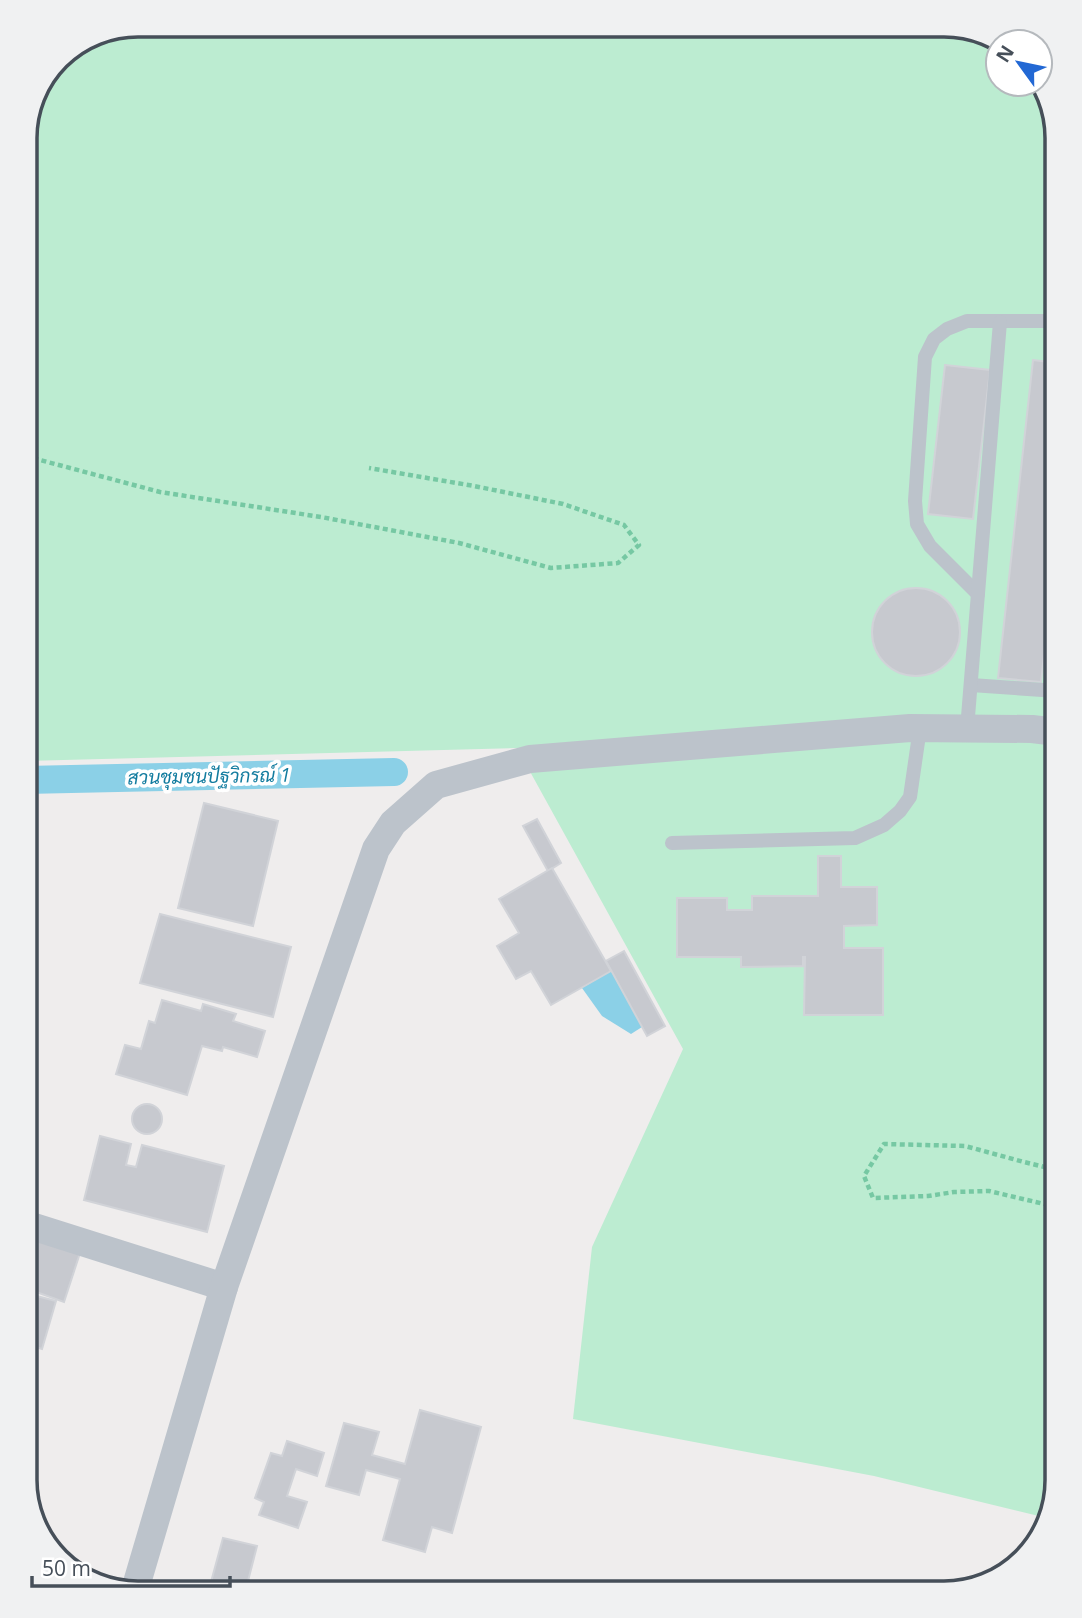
<svg xmlns="http://www.w3.org/2000/svg" width="1082" height="1618" viewBox="0 0 1082 1618" font-family="'Open Sans',Sarabun,sans-serif">
<rect width="100%" height="100%" fill="#efeded"/>
<path fill="#bcecd1" d="M138 25H951L1003 42H998V84H1040V79L1043 81 1057 138V1481L1047 1518 874 1476 573 1419 592 1247 683 1049 517 748 25 761V131L58 57Z"/>
<path fill="#8bd0e7" d="M611 971 642 1027 631 1034 602 1016 582 988Z"/>
<g fill="none" stroke-linecap="round" stroke-linejoin="round">
<path stroke="#8bd0e7" stroke-width="28" d="M25 780 394 772"/>
</g>
<g fill="#c7c9cf" stroke="#d1d3d8" stroke-width="2">
<path d="M1033 360 1057 363V534L1041 682 998 678Z"/>
<path d="M945 365 990 370 973 519 928 514Z"/>
<circle cx="916" cy="632" r="44"/>
<path d="M204 803 278 821 253 926 178 908Z"/>
<path d="M537 819 561 863 548 871 523 826Z"/>
<path d="M25 827 32 829 25 861Z"/>
<path d="M818 856H841V887H877V925L844 926V948H883V1015H804L805 957H803V966L741 967V957H677V898H727V910H752V896H818Z"/>
<path d="M552 868 611 971 551 1005 531 971 516 979 497 946 519 933 499 899Z"/>
<path d="M160 914 291 947 273 1017 140 983Z"/>
<path d="M624 951 665 1026 647 1036 606 961Z"/>
<path d="M162 1000 201 1011 203 1004 236 1014 233 1021 265 1031 257 1057 223 1047 222 1051 202 1046 187 1095 116 1074 125 1045 141 1049 149 1021 155 1023Z"/>
<circle cx="147" cy="1119" r="15"/>
<path d="M100 1136 131 1144 126 1165 136 1167 142 1145 224 1166 207 1232 84 1200Z"/>
<path d="M25 1235 80 1253 64 1302 25 1288Z"/>
<path d="M25 1293 56 1301 42 1349 25 1344Z"/>
<path d="M420 1410 481 1427 452 1533 432 1527 425 1552 383 1540 400 1479 366 1470 359 1495 326 1486 344 1423 379 1432 372 1455 405 1464Z"/>
<path d="M287 1441 324 1453 317 1476 296 1469 287 1496 307 1502 298 1528 259 1515 264 1502 255 1498 271 1453 282 1456Z"/>
<path d="M223 1538 257 1546 248 1581 297 1593H208Z"/>
</g>
<g fill="none" stroke-linecap="round" stroke-linejoin="round">
<g stroke="#76c8a3" stroke-width="4.5" stroke-dasharray="5 3.5" stroke-linecap="butt">
<path d="M25 456 160 492 321 517 459 543 551 568 618 563 639 545 624 525 563 504 474 486 369 468"/>
<path d="M1057 1207 989 1191 954 1192 928 1196 873 1198 864 1176 884 1144 965 1146 1024 1162 1057 1170"/>
</g>
<g stroke="#bcc3cb" stroke-width="14">
<path d="M978 594 930 546 917 524 915 501 925 357 934 339 947 329 967 321H1057"/>
<path d="M971 685 1057 691"/>
<path d="M1050 690 1057 618"/>
<path d="M967 729 1000 322"/>
<path d="M672 843 855 838 884 825 900 811 910 797 920 728"/>
</g>
<g stroke="#bcc3cb" stroke-width="28">
<path d="M25 1224 224 1287"/>
<path d="M134 1593 224 1287 376 849 393 823 436 785 530 759 910 728 1032 729 1057 732"/>
</g>
</g>
<g text-anchor="middle" dominant-baseline="central" stroke-width="7" stroke-linejoin="round" paint-order="stroke">
<g font-size="19" font-style="italic" fill="#137c9f" stroke="#fff">
<text transform="translate(209 776) rotate(-1)">สวนชุมชนปัฐวิกรณ์ 1</text>
</g>
</g>
<path d="M0 0H1082V1618H0ZM138 37H944A101 101 0 0 1 1045 138V1480A101 101 0 0 1 944 1581H138A101 101 0 0 1 37 1480V138A101 101 0 0 1 138 37Z" fill="#f0f1f2" fill-rule="evenodd"/>
<path fill="none" stroke="#464f59" stroke-width="3.5" d="M138 37H944A101 101 0 0 1 1045 138V1480A101 101 0 0 1 944 1581H138A101 101 0 0 1 37 1480V138A101 101 0 0 1 138 37Z"/>
<g transform="translate(1019 63) rotate(303)"><circle r="33" fill="#ffffff" stroke="#b5b9bd" stroke-width="2"/>
<path d="M0-5L12 26L0 18L-12 26Z" fill="#2268d4"/>
<text y="-10" font-size="19" font-weight="bold" text-anchor="middle" fill="#464f59">N</text>
</g>
<path d="M32 1576v10h198v-10" fill="none" stroke="#464f59" stroke-width="3.5"/>
<text x="42" y="1576" font-size="21" fill="#464f59" stroke="#ffffff" stroke-width="5" paint-order="stroke">50 m</text>
</svg>
